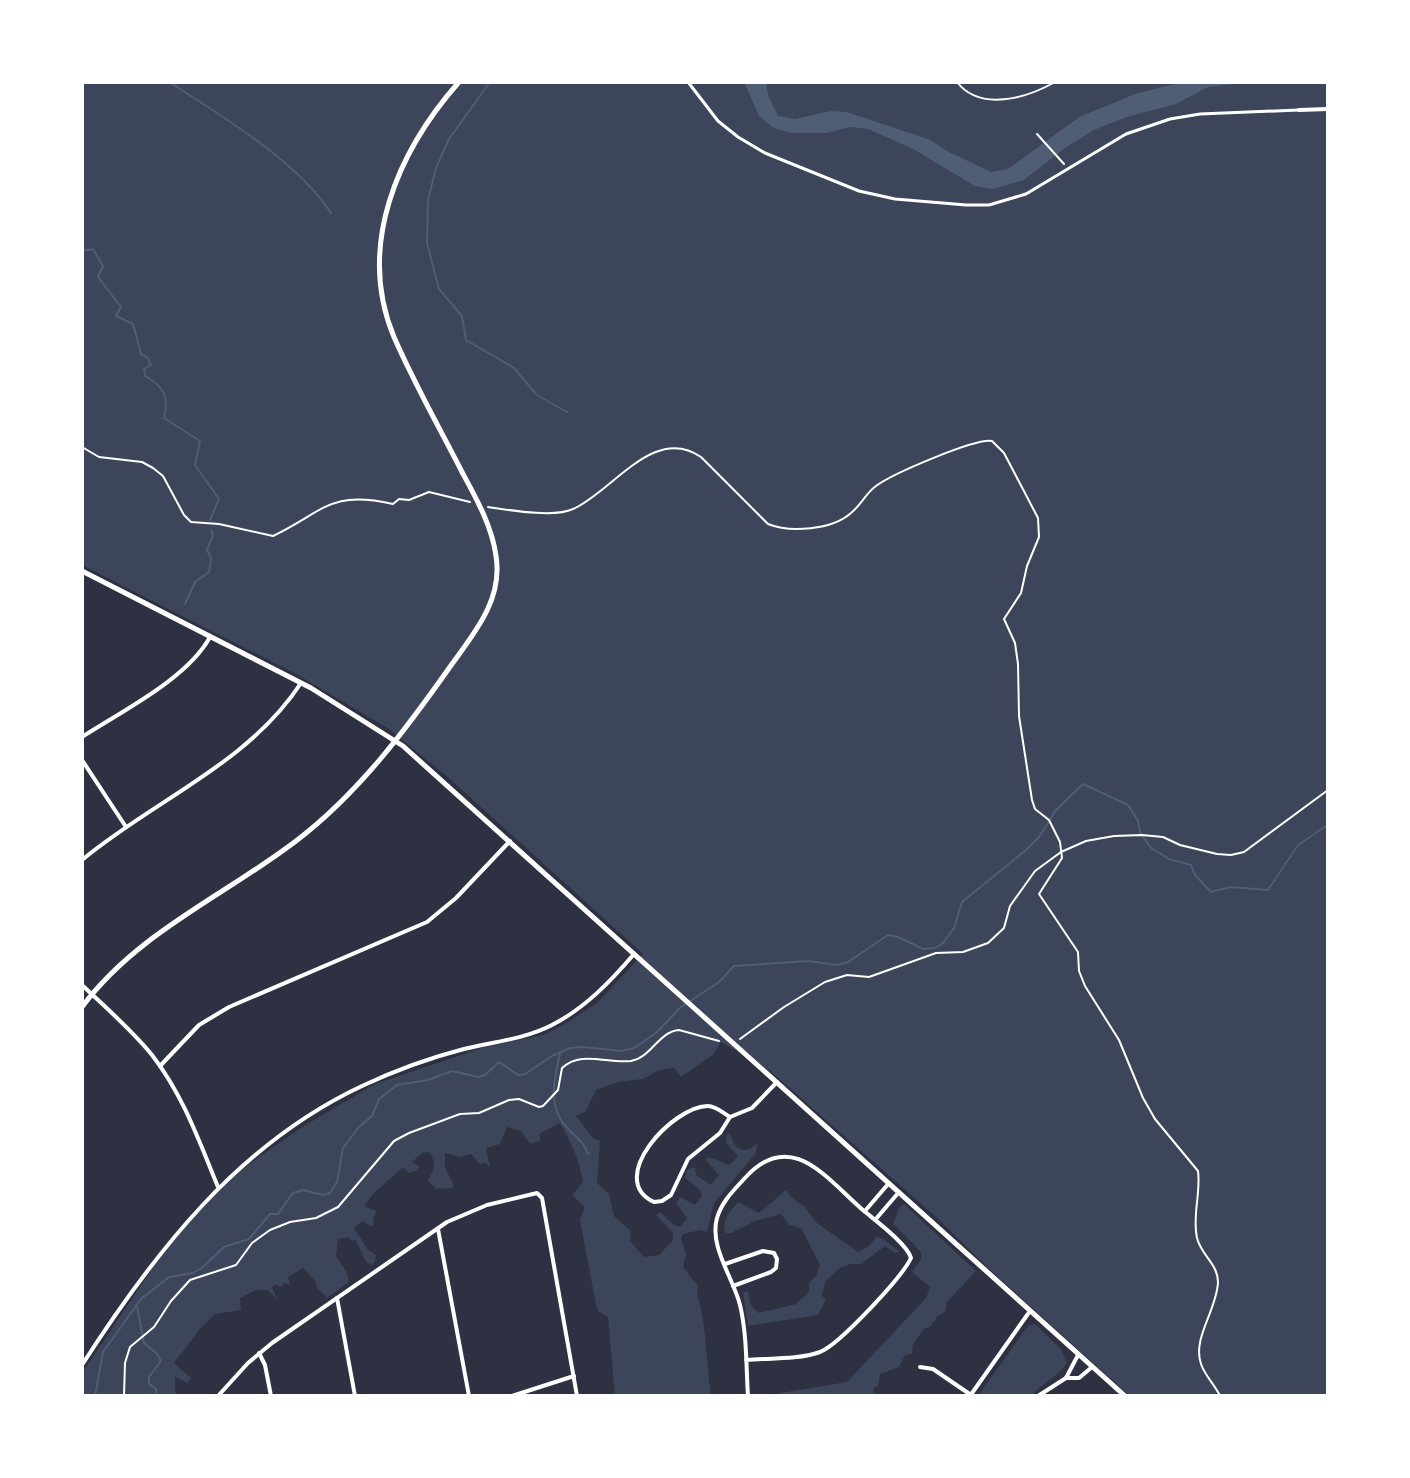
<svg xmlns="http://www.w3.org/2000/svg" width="1410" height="1478" viewBox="0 0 1410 1478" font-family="'Zilla Slab',serif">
<rect width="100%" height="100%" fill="#2d3142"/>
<g fill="#3c4559">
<path d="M82 82H1328V1396H1130L987 1267 935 1216 769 1070 721 1042 714 1054 681 1077 674 1068 659 1070 643 1079 618 1082 596 1090 585 1112 576 1116 593 1138 600 1141 597 1183 609 1194 614 1216 631 1231 630 1241 644 1257 659 1255 673 1240V1233L656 1215 660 1212 674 1225 680 1227 687 1218 676 1203 680 1197 695 1205 702 1196 700 1190 685 1178 687 1170 695 1167 696 1175 711 1185 719 1175 705 1159 710 1157 729 1165 738 1156 726 1143 727 1134H730L735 1146 743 1150 750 1149 758 1143 755 1154 714 1203 707 1232 701 1230 683 1234 681 1239 686 1255 683 1267 698 1286 697 1292C707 1327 706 1361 711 1396H615L608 1317 598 1311 596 1305 580 1220 585 1207 572 1195 583 1182C579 1159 571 1142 560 1123L539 1134 541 1140 530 1144 521 1131 507 1127 500 1144 486 1148 490 1167 486 1163 480 1164 471 1154 460 1157 445 1153V1167L454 1186 452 1188 436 1189 428 1181C433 1170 438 1163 429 1152L422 1153 412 1162 419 1166 418 1170 409 1173 403 1167 373 1194 364 1206 377 1211 373 1218 374 1225 370 1226 363 1221 354 1228 368 1250 376 1255 375 1262 371 1265 365 1261 356 1240 351 1241 349 1237 338 1239 336 1256 346 1271 349 1282 327 1298 318 1289 315 1281 303 1268 288 1277 290 1285 285 1283 280 1287 277 1284 272 1287 277 1299 267 1290H256L240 1298 241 1310 215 1314 200 1329 174 1363 191 1378 187 1383 175 1377V1392L179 1396H82V1373L158 1260 180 1231 241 1170 299 1129 375 1084 482 1048 543 1035 563 1025 597 1003 643 954 450 779 389 729 296 674 82 565Z"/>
<path d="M786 1190 793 1199 804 1206 817 1223 858 1252 869 1246 876 1237 882 1238 900 1252 895 1253 885 1246 861 1264H850L840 1268 825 1282 822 1296 826 1300 818 1315 748 1326 743 1292 748 1291 750 1304 759 1313 796 1304 809 1292V1283L816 1276 820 1265 801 1228 789 1225 781 1214 755 1221 731 1233H725C722 1220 730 1211 738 1202L759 1213Z"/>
<path d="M904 1204 976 1271 947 1302 945 1312 938 1316 930 1327 924 1329 913 1344 912 1354 905 1355 899 1367 880 1374 878 1386 873 1389 874 1396H780V1393L847 1382 926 1298 930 1287 912 1272 921 1260V1252L893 1224 899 1208Z"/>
<path d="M1035 1324 1061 1349 1067 1363C1059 1376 1042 1383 1031 1396H978L1028 1326Z"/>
</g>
<path fill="#4f5d75" d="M744 82H766L768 95 778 116 795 119 831 111 847 112 931 140 945 150 991 172 1008 169 1079 117 1135 94 1182 82H1252L1208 87 1176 104 1127 117 1094 130 1065 148 1024 180 992 189 975 186 913 149 868 129 850 127 826 133H792L774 128 759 116Z"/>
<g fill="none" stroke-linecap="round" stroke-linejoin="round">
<g stroke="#4f5d75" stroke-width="2">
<path d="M169 82C222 116 297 161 331 213"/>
<path d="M490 82 449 139 436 168 428 200 427 243 439 289 462 316 466 340 514 368 537 395 567 412"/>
<path d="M82 251 93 249 103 266 98 277 121 307 116 316 133 324 141 354 147 357 151 365 144 369 145 376C163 386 170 397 164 418L200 441 195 465 219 499 210 520"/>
<path d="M185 604 195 582 209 572 211 558 207 550 213 535 211 530"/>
<path d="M560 1053C554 1082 546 1107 569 1130 578 1139 584 1142 588 1154"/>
<path d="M137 1306 144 1343 157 1354 161 1361 149 1377V1384L156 1389 157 1396"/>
<path d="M95 1396 103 1352 141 1299 169 1277 193 1273 203 1267 224 1247 249 1239 270 1214H278L293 1193 303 1190 323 1195 330 1193 337 1182 343 1148 359 1127 372 1116 379 1099 397 1085 428 1080 452 1071 478 1077 485 1075 499 1062 518 1075 525 1074 552 1056 570 1048 583 1047 622 1051 634 1048 656 1033 681 1007 719 982 734 966 808 961 837 965 848 962 888 935 898 937 923 949 935 948 943 943 954 928 962 902 1026 850 1039 837 1056 810 1083 784 1128 805 1138 821 1140 832 1151 848 1169 859 1191 865 1195 875 1211 892 1230 887 1268 890 1298 845 1328 825"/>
</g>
<g stroke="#fff" stroke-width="2">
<path d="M957 82C980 112 1027 98 1055 82"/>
<path d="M1037 134 1064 164"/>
<path d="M82 447 99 457 142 462 153 468 163 476 184 515 191 522 219 524 273 536C325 511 329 490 393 504L399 499 409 500 429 492 470 502"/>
<path d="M488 507C509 510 554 518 573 509 612 492 654 424 701 457L768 524C790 533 832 530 851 513 861 505 866 493 876 486 892 474 975 438 992 441L1004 453 1038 518 1039 537 1027 566 1021 593 1004 619 1015 643 1018 664 1019 716 1032 800 1035 809 1049 820 1060 842 1062 858 1039 894 1078 952 1079 971 1085 986 1119 1040 1143 1098 1155 1119 1198 1171C1201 1193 1192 1216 1197 1238 1201 1255 1218 1264 1218 1282 1217 1310 1192 1338 1201 1364 1205 1376 1215 1385 1220 1396"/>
<path d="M740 1039 784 1007 825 982 847 975 869 977 936 953 963 952 988 943 1004 928 1010 906 1035 871 1061 852 1086 841 1114 836 1142 835 1163 837 1180 845 1217 854 1231 855 1244 852 1328 790"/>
<path d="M124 1396 125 1363 130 1347 154 1327 171 1301 190 1280 236 1265 252 1243 270 1230 290 1222 316 1218 338 1207 394 1141 409 1133 460 1114 479 1113 509 1100 519 1099 539 1107 543 1106 558 1090 562 1068C581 1050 607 1064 631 1061 652 1057 658 1032 679 1030L719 1041"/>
</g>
<path stroke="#fff" stroke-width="3" d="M688 82 718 121 738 137 765 153 859 191 895 199 966 205H989L1026 194 1126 134 1170 119 1200 114 1299 110"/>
<g stroke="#fff" stroke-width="4">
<path d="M1299 110 1328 109"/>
<path d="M82 737C122 711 187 679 210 637"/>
<path d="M82 760 126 827"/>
<path d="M82 860C154 800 248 764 301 683"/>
<path d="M82 985C106 1008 131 1029 152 1055 183 1095 199 1141 218 1187"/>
<path d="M160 1066 199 1025 229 1007 427 922 456 898 510 841"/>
<path d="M730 1117C723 1113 716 1106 708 1106 673 1106 605 1179 654 1202L662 1201 671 1195 688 1159 720 1133 730 1117 752 1108 777 1082"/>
<path d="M865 1211 889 1183"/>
<path d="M875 1220 899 1192"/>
<path d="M438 1229 469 1396"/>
<path d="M725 1264 763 1251 774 1253 777 1259 776 1268 771 1272 733 1286"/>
<path d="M337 1298 355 1396"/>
<path d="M259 1353 265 1365 271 1396"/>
<path d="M746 1360C769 1358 798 1360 820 1352 840 1344 902 1277 911 1258 907 1244 876 1221 864 1211 827 1179 791 1127 745 1178 734 1190 722 1201 717 1218 709 1247 733 1277 740 1305 747 1334 746 1366 748 1396"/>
<path d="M82 1365C154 1253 238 1144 362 1086 394 1071 429 1058 464 1049 493 1042 525 1039 552 1025 585 1008 610 982 634 954"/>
<path d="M920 1367 933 1369 971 1395"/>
<path d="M1066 1378 1078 1355"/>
<path d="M218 1396 248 1363 272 1343 447 1222 487 1205 537 1193 542 1198 577 1396"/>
<path d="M512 1396 574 1376"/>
<path d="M970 1396 1030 1311"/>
<path d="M1038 1396 1066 1378H1079L1092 1367"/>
</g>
<g stroke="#fff" stroke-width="5">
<path d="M82 571 311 688 403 746 1125 1396"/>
<path d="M82 1007C137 933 224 896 296 841 359 793 407 728 452 664 475 632 503 599 496 556 492 526 476 498 462 472 439 427 414 383 394 337 356 246 398 151 459 82"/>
</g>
</g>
<rect width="1410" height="1478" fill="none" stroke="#ffffff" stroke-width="168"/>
</svg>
